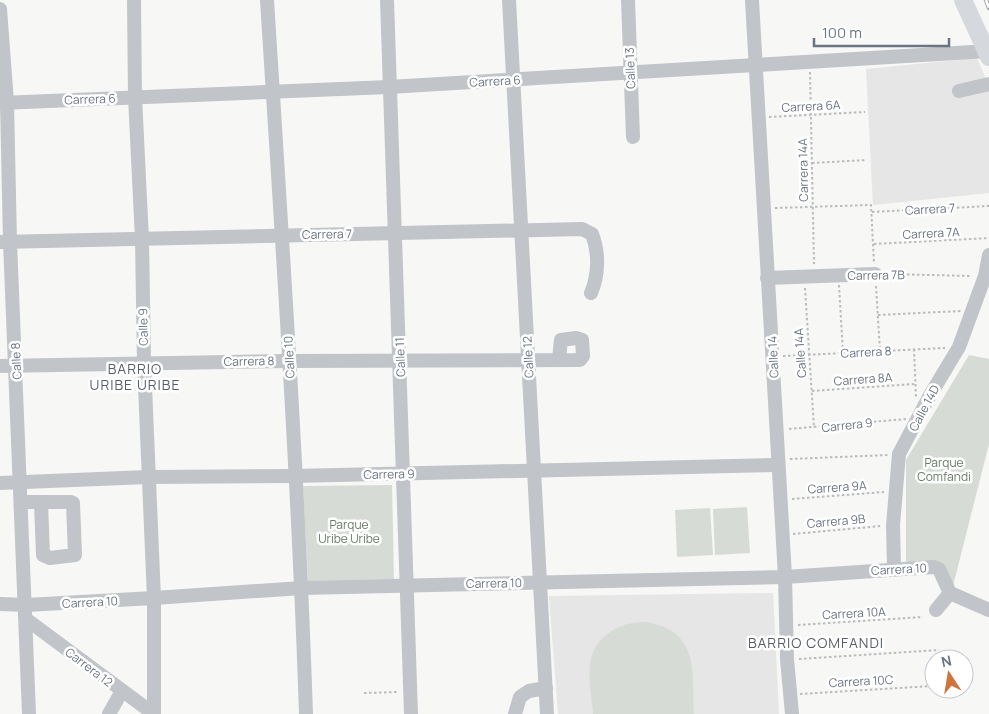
<svg xmlns="http://www.w3.org/2000/svg" width="989" height="714" viewBox="0 0 989 714" font-family="Manrope,sans-serif">
<rect width="100%" height="100%" fill="#f7f7f5"/>
<g fill="#e5e6e5">
<path d="M977 58 989 86V193L873 205 866 69Z"/>
<path d="M773 593 779 714H558L549 596Z"/>
</g>
<g fill="#d6dcd5">
<path d="M969 355 989 359V444L952 590 941 565H906V460Z"/>
<path d="M392 485 394 579 308 581 303 486Z"/>
<path d="M747 507 750 553 715 555 713 509Z"/>
<path d="M710 508 713 555 677 557 675 510Z"/>
<path d="M645 622C700 630 692 672 694 714H593C592 697 587 675 591 659 596 635 623 621 645 622Z"/>
</g>
<g fill="none" stroke-linecap="round" stroke-linejoin="round">
<g stroke="#b9bbbe" stroke-width="2" stroke-dasharray="2.5 2.5" stroke-linecap="butt">
<path d="M810 72 814 264"/>
<path d="M769 117 865 112"/>
<path d="M812 163 867 160"/>
<path d="M775 208 871 205 874 264"/>
<path d="M872 212 989 206"/>
<path d="M874 244 989 238"/>
<path d="M887 274 972 276"/>
<path d="M839 285 843 353"/>
<path d="M876 286 880 351"/>
<path d="M805 288 814 428"/>
<path d="M878 315 961 311"/>
<path d="M914 349 916 398"/>
<path d="M783 356 945 348"/>
<path d="M812 391 914 384"/>
<path d="M789 429 906 419"/>
<path d="M790 459 888 455"/>
<path d="M792 499 884 492"/>
<path d="M793 534 881 526"/>
<path d="M798 625 923 617"/>
<path d="M799 659 939 650"/>
<path d="M364 693 398 692"/>
<path d="M800 694 932 686"/>
</g>
<g stroke="#c1c4c8" stroke-width="14">
<path d="M134 0 135 97 142 239 144 363 154 598V714"/>
<path d="M267 0C282 238 298 476 306 714"/>
<path d="M387 0 411 714"/>
<path d="M509 0 547 714"/>
<path d="M628 0 633 137"/>
<path d="M752 0 785 577 787 659 792 714"/>
<path d="M0 9 7 102 10 242 29 714"/>
<path d="M959 91 989 84"/>
<path d="M0 103 389 87 989 51"/>
<path d="M0 242 582 229 592 234C599 252 599 274 591 293"/>
<path d="M767 278 875 274"/>
<path d="M0 366 289 361 580 360 583 356 582 340 576 338 561 340 559 359"/>
<path d="M0 483 148 477 294 476 778 465"/>
<path d="M21 502H71L73 503 75 555 50 558 43 555 41 503"/>
<path d="M894 568 893 525 899 454 929 397 959 347 985 276 989 255"/>
<path d="M950 593 989 610"/>
<path d="M0 604 26 605 154 598 302 588 785 577 934 567 939 569 950 593"/>
<path d="M936 610 950 593"/>
<path d="M26 619 154 714"/>
<path d="M109 714 122 691"/>
<path d="M515 714 520 697 529 691 546 688"/>
</g>
<path stroke="#d5d8dc" stroke-width="18" d="M963 0 989 57"/>
<defs>
<path id="rail" d="M986 0 989 8"/>
</defs>
<use href="#rail" stroke="#a3a7ad" stroke-width="4.5"/>
<use href="#rail" stroke="#fff" stroke-width="2.5" stroke-dasharray="8" stroke-linecap="butt"/>
</g>
<g text-anchor="middle" dominant-baseline="central" stroke-width="5" stroke-linejoin="round" paint-order="stroke">
<g font-size="12" fill="#6a7483" stroke="#fff">
<text transform="translate(630 68) rotate(-92)">Calle 13</text>
<text transform="translate(495 81) rotate(-3)">Carrera 6</text>
<text transform="translate(90 99) rotate(-2)">Carrera 6</text>
<text transform="translate(811 106) rotate(-3)">Carrera 6A</text>
<text transform="translate(803 170) rotate(-91)">Carrera 14A</text>
<text transform="translate(930 209) rotate(-3)">Carrera 7</text>
<text transform="translate(931 233) rotate(-3)">Carrera 7A</text>
<text transform="translate(327 234) rotate(-1)">Carrera 7</text>
<text transform="translate(876 275) rotate(-1)">Carrera 7B</text>
<text transform="translate(143 327) rotate(-91)">Calle 9</text>
<text transform="translate(866 352) rotate(-3)">Carrera 8</text>
<text transform="translate(800 353) rotate(-94)">Calle 14A</text>
<text transform="translate(289 357) rotate(-93)">Calle 10</text>
<text transform="translate(400 357) rotate(-92)">Calle 11</text>
<text transform="translate(528 357) rotate(-93)">Calle 12</text>
<text transform="translate(773 357) rotate(-93)">Calle 14</text>
<text transform="translate(16 361) rotate(-93)">Calle 8</text>
<text transform="translate(249 361) rotate(-1)">Carrera 8</text>
<text transform="translate(863 379) rotate(-4)">Carrera 8A</text>
<text transform="translate(924 408) rotate(-62)">Calle 14D</text>
<text transform="translate(847 425) rotate(-6)">Carrera 9</text>
<text transform="translate(389 474) rotate(-1)">Carrera 9</text>
<text transform="translate(837 487) rotate(-4)">Carrera 9A</text>
<text transform="translate(836 521) rotate(-5)">Carrera 9B</text>
<text transform="translate(899 569) rotate(-3)">Carrera 10</text>
<text transform="translate(494 583) rotate(-1)">Carrera 10</text>
<text transform="translate(90 602) rotate(-3)">Carrera 10</text>
<text transform="translate(854 613) rotate(-3)">Carrera 10A</text>
<text transform="translate(89 667) rotate(37)">Carrera 12</text>
<text transform="translate(861 681) rotate(-3)">Carrera 10C</text>
</g>
<g font-size="12" fill="#697a68" stroke="#fff">
<text x="944" y="462">Parque<tspan x="944" dy="14">Comfandi</tspan></text>
<text x="349" y="524">Parque<tspan x="349" dy="14">Uribe Uribe</tspan></text>
</g>
<g font-size="14" letter-spacing="1" fill="#575e69" stroke="#fff">
<text x="135" y="368">BARRIO<tspan x="135" dy="16">URIBE URIBE</tspan></text>
<text x="816" y="642">BARRIO COMFANDI</text>
</g>
</g>
<g transform="translate(949 674) rotate(348)"><circle r="24" fill="#ffffff" stroke="#c3c7cd"/>
<path d="M0-4L9 19L0 12L-9 19Z" fill="#cf743d"/>
<text y="-8" font-size="14" font-weight="bold" text-anchor="middle" fill="#6a7483">N</text>
</g>
<path d="M814 38v8h135v-8" fill="none" stroke="#6a7483" stroke-width="2.5"/>
<text x="822" y="38" font-size="15" fill="#6a7483" stroke="#ffffff" stroke-width="4" paint-order="stroke">100 m</text>
</svg>
